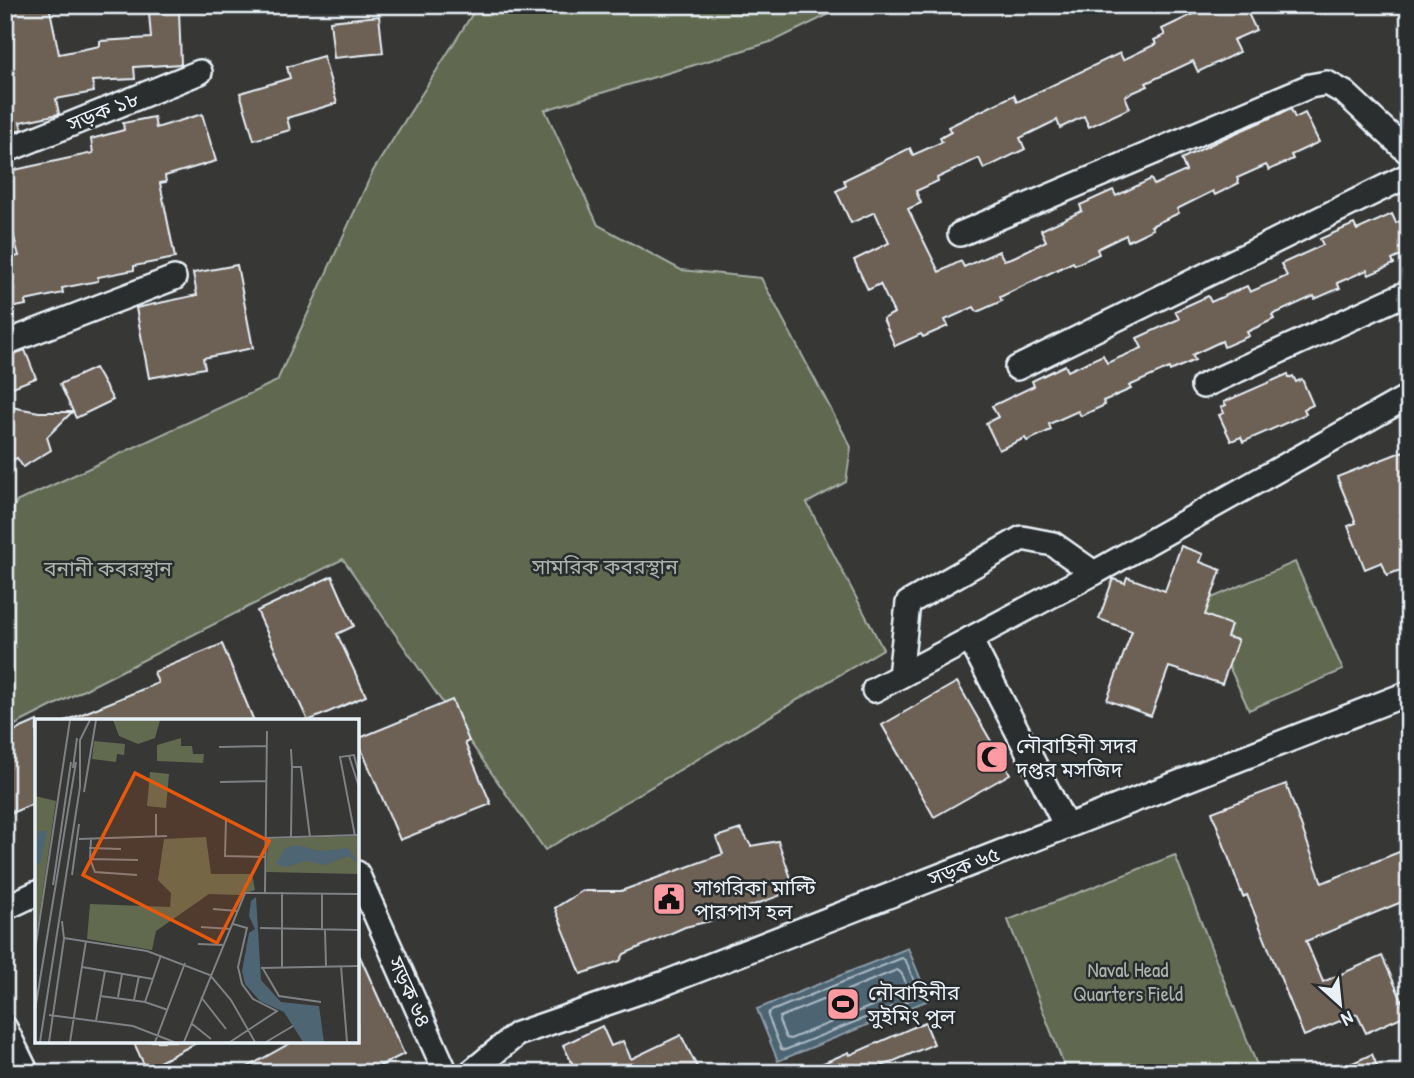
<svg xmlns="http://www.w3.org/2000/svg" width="1414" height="1078" viewBox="0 0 1414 1078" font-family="'Patrick Hand','Noto Sans Bengali',sans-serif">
<rect width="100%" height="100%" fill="#373736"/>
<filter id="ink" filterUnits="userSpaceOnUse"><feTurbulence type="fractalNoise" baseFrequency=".0143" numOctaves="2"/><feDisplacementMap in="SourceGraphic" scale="14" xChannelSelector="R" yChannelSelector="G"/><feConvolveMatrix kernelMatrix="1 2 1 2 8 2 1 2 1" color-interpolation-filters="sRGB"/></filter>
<g filter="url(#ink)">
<g fill="#61694f" stroke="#a4ada4" stroke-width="2">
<path d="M478 5H848L774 41 545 110 598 225 681 270 761 278 851 447 846 482 807 503 883 649 545 850 343 559 5 730V536L16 502 277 381 373 171Z"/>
<path d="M1295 562 1343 670 1249 710 1200 603Z"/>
<path d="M1175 855 1260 1073H1067L1008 920Z"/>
</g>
<path fill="#4e6573" stroke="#8c9da8" stroke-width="2" d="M908 948 929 1000 778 1061 757 1009Z"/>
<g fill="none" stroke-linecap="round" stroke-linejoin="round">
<g stroke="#aab9c3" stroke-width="2">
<path d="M902 958 906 961 919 993 917 997 785 1050 781 1049 768 1016 769 1012Z"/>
<path d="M897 970C903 972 908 986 906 992L790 1039 786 1038 779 1021 780 1017Z"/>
</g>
</g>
<g fill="#6d6154" stroke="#e8f1f8" stroke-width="2">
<path d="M5 5H49L59 54 100 46V41L151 38 149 13 179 11 181 64 134 67 135 79 92 81 94 92 56 99 59 114 20 122 22 129 5 136Z"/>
<path d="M1212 5H1244L1256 30 1233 40 1239 52 1198 72 1193 61 1146 83 1148 86 1125 96 1130 108 1089 127 1084 116 1060 128 1057 120 1020 138 1025 149 984 169 979 158 937 178 938 181 916 191 921 203 908 209 939 272 961 261 964 267 999 251 1004 260 1014 257 1046 241 1041 230 1082 211 1080 205 1113 190 1116 196 1151 179 1154 185 1186 171 1181 159 1222 139 1291 109 1295 118 1305 113 1319 142 1291 155 1293 159 1269 170 1266 165 1237 178 1239 183 1215 195 1213 191 1177 209 1179 213 1151 226 1153 229 1128 241 1126 235 1097 249 1099 254 1075 265 1073 262 1000 297 1002 301 977 312 974 307 945 320 948 326 923 337 921 334 895 346 883 319 894 313 880 284 868 290 854 260 889 243 875 212 851 223 836 191 846 186 844 180 910 148 913 155 942 142 940 138 951 132 948 127 1014 95 1017 102 1120 53 1123 60 1156 44 1154 40 1165 35 1162 29Z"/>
<path d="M379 16 383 53 334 58 330 21Z"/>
<path d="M323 56 337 103 287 118 290 130 254 140 240 93 290 78 287 67Z"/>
<path d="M202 114 216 161 165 176 166 182 160 183 175 258 134 266V270L98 277V281L62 288 63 293 25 301 26 305 5 309V259L19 256 5 203V172L93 153 91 139 124 130 123 123 154 117 156 128Z"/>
<path d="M1392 214 1396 223 1409 217V252L1392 260 1394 264 1369 275 1367 270 1337 283 1340 288 1315 299 1314 296 1272 315 1274 319 1247 332 1249 336 1224 347 1222 341 1192 355 1195 360 1170 371 1169 368 1129 386 1131 389 1103 401 1105 405 1081 416 1078 411 1049 424 1051 430 1027 441 1025 438 999 450 986 423 998 417 992 406 1034 386 1032 381 1065 365 1068 371 1103 355 1107 363 1142 348 1137 338 1179 319 1175 311 1208 296 1211 302 1247 286 1250 292 1287 276 1281 264 1323 245 1320 239 1354 224 1357 230Z"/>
<path d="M237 265 253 348 203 358 205 368 149 378 136 308 197 295 193 273Z"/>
<path d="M25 350 36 378 5 390V357Z"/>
<path d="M95 368 113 400 76 418 60 384Z"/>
<path d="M1288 374 1289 378 1293 376 1296 382 1302 379 1313 405 1304 409 1306 414 1243 442 1241 437 1231 441 1219 415 1224 413 1221 407 1226 405 1224 402Z"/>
<path d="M5 406 39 412H72L47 437 51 450 23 467 17 458 5 463Z"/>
<path d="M1409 449V567L1387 575 1382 562 1365 569 1348 526 1356 523 1337 477Z"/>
<path d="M1181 546 1203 554 1200 562 1221 570 1205 615 1231 625 1227 637 1238 640 1222 684 1169 667 1151 716 1107 700 1132 631 1099 619 1113 579 1125 583 1127 577 1165 591Z"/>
<path d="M332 576 354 626 337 634 366 696 308 721 257 611Z"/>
<path d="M222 644 254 721H65L158 683 154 672Z"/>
<path d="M957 682 1010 774 934 817 882 725Z"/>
<path d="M452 700 469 741 465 743 491 804 400 840 357 739Z"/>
<path d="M37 721V802L5 816V735Z"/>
<path d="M1286 784 1322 883 1409 848V899L1306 941 1323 982 1382 956 1408 1014 1366 1033 1357 1014 1304 1036 1247 895 1243 897 1212 812Z"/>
<path d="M741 829 751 846 778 841 795 890 710 921 685 927 624 954 620 961 581 974 555 908 582 891H621L723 854 716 837Z"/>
<path d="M357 950 404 1054 366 1073H237L294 1041H357Z"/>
<path d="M925 1022 934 1044 866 1073 864 1068 852 1073H800L849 1052 850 1055Z"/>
<path d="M602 1026 611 1046 623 1041 631 1059 681 1035 700 1073H577L563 1045Z"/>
<path d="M133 1041H200L146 1069Z"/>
<path d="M1372 1054 1380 1073H1331Z"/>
</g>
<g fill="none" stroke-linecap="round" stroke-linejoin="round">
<defs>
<g id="minor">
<path d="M5 151 200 72"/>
<path d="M960 234 1310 86 1327 83 1345 93 1409 153"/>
<path d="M5 343 174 278"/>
<path d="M1017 368 1409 175"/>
<path d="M1203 386 1409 292"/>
<path d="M970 639 1066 826"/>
<path d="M900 676 908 603 1022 538 1053 544 1094 573"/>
<path d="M874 690 1094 573 1409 396"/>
<path d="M357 873 446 1073"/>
<path d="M5 908 37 893"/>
<path d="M5 1028 27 1073"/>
<path d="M470 1073 517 1034 665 983 1409 693"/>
</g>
</defs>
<use href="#minor" stroke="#e8f1f8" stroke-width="28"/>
<use href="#minor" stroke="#2a2d2e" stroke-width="23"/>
</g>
</g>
<defs>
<symbol id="mosque-square" viewBox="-11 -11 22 22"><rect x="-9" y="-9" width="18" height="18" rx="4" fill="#ff9aa2" stroke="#2a2d2e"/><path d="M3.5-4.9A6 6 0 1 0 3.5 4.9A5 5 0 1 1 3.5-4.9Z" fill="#111"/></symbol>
<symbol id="civic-square" viewBox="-11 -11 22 22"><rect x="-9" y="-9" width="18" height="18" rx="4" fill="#ff9aa2" stroke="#2a2d2e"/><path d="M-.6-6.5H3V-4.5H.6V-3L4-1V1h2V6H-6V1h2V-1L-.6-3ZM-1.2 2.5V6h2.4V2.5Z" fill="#111"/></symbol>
<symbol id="stadium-square" viewBox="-11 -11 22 22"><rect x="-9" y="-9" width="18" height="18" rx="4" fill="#ff9aa2" stroke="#2a2d2e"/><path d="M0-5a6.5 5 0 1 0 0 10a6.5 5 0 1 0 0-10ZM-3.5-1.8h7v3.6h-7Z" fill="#111"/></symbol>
</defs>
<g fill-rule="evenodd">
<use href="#mosque-square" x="973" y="738" width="38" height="38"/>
<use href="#civic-square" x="650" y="880" width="38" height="38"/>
<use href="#stadium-square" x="824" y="985" width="38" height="38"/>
</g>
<g text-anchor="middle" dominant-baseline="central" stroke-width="5" stroke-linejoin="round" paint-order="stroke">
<g font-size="21" fill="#e8f1f8" stroke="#2a2d2e">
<text transform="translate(103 111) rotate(-22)">সড়ক ১৮</text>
<text transform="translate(964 866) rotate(-21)">সড়ক ৬৫</text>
<text transform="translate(410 992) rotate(66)">সড়ক ৬৪</text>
</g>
<g font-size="21" fill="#abb4ac" stroke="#2a2d2e">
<text x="605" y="566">সামরিক কবরস্থান</text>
<text x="108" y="568">বনানী কবরস্থান</text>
<text x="1128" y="969">Naval Head<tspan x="1128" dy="24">Quarters Field</tspan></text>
</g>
<g font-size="21" fill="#e8f1f8" stroke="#2a2d2e" text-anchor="start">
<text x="1016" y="745">নৌবাহিনী সদর<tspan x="1016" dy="24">দপ্তর মসজিদ</tspan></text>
<text x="694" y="887">সাগরিকা মাল্টি<tspan x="694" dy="24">পারপাস হল</tspan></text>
<text x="868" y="992">নৌবাহিনীর<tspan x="868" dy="24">সুইমিং পুল</tspan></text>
</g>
</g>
<g transform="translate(35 719)">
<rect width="324" height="324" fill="#373736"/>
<path d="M78 1H125L120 19 103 25 84 17ZM146 19V27H157L158 35H169L168 44 122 42V26ZM59 22 90 25 89 36 82 35 81 43 57 40ZM115 53 134 55 131 89 112 87ZM0 77 21 82 0 225ZM324 117V155L231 153 233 120ZM171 118 176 155H217L220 171 204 176 174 175 121 212 117 231 52 220 55 185 135 188 136 174 123 161 129 120Z" fill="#61694f"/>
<path d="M3 112H12L5 145 0 144ZM262 126 285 132 313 129 324 144 313 137 290 146 271 142 251 148 241 145 250 129ZM221 178 226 261 246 283 284 287 289 323H268L249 293 225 282 210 265 207 252 214 214 220 210 214 197 216 182Z" fill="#4e6573"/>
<path fill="none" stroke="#7e8184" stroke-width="2" d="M184 28 231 27M256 30 257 48H266L275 118M314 37 324 68M38 49 42 19M185 63 231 62M49 73 61 1M121 95V117M191 100 190 137 230 138M320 117 305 38 319 36 324 55M256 118 257 48M231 119 324 116M44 120 132 117M56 120 55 140 60 153 102 156M54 129 86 130M55 140 103 141M37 156 44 105M18 166 36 43M230 173 232 12M287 174V210M178 190 203 192M166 208 196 210M225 209 324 211M290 211 291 247M29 219 112 232 175 256 196 281 220 323M163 225 189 226M0 231 35 1M306 247 312 323M47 248 118 260M227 248 244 277 286 283M247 248V173M226 249 324 247M65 277 110 283 133 291M83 278 87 255M166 278 191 310M99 281 104 257M110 283 126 236M0 291 41 43M14 296 98 307 139 323M61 302 70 252M156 304 176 320M5 323 45 68V21L55 1M14 323 29 220 27 202M35 323 51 222M120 323 150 244M149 323 210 174 324 175M195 323 242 292 218 280 207 265 203 248 212 209 198 205M231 323 258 307"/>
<path fill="#e8590c" fill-opacity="0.15" stroke="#e8590c" stroke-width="3.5" d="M100 54 234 122 182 224 48 156Z"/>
<rect width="324" height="324" fill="none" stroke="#e8f1f8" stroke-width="3.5"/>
</g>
<rect width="1414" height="1078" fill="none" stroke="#2a2d2e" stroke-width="28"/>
<rect x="14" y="14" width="1386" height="1050" fill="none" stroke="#e8f1f8" stroke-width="2.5" filter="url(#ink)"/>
<g transform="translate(1340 1004) rotate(153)" stroke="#2a2d2e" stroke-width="5" paint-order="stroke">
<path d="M0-5L12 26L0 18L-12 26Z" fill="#e8f1f8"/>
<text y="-10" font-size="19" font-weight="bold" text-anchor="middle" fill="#e8f1f8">N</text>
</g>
</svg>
